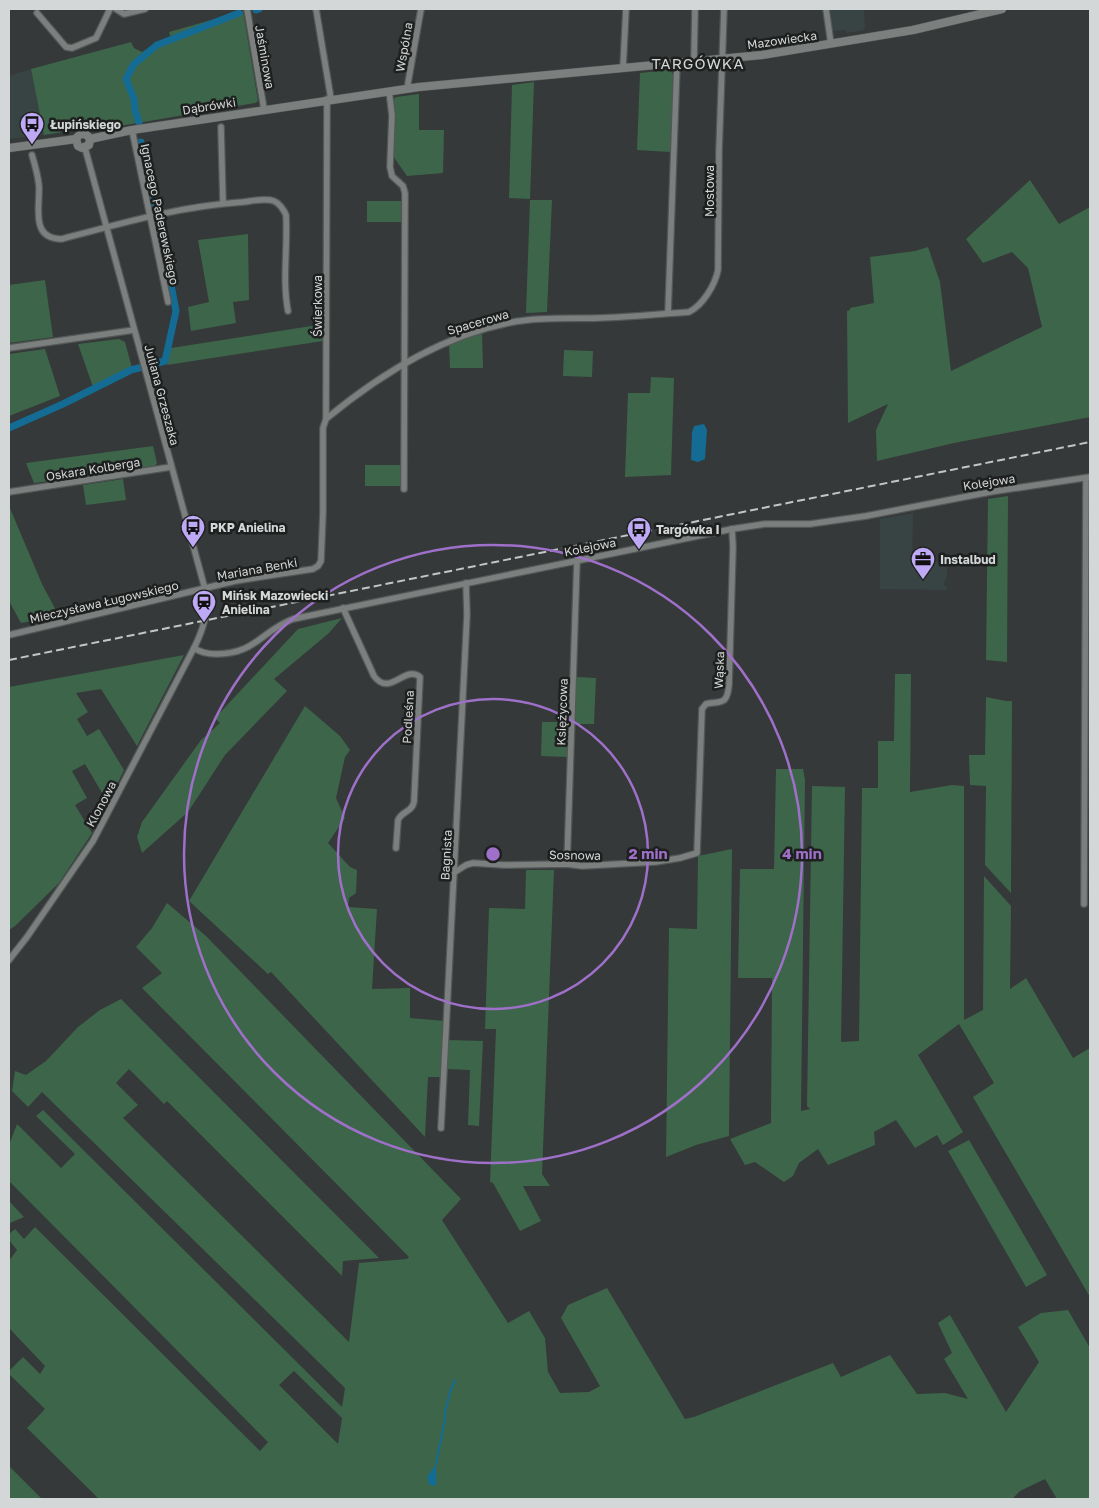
<svg xmlns="http://www.w3.org/2000/svg" width="1099" height="1508" viewBox="0 0 1099 1508" font-family="'Golos Text',sans-serif">
<rect width="100%" height="100%" fill="#353939"/>
<g fill="#384443">
<path d="M830 9H864L865 28 864 30 846 33 845 30 832 31Z"/>
<path d="M31 69 44 135 9 139V76Z"/>
<path d="M913 513 912 562H947V577L945 579 944 585 947 587V590L880 589V519Z"/>
</g>
<g fill="#3d654a" fill-rule="evenodd">
<path d="M243 11 258 101 255 103 96 130 95 127 44 135 31 69 131 42 134 48 142 52 156 44 171 38 169 32Z"/>
<path d="M670 70 674 76 670 152 637 150 640 73Z"/>
<path d="M534 82 530 199 509 198 512 85Z"/>
<path d="M419 94V130H444L443 173 407 176 393 156 392 101 396 97Z"/>
<path d="M1030 180 1059 224 1090 207V417L954 443 877 461 876 430 888 404 848 423 847 311 850 310V308L874 303 870 257 915 251 928 247 940 282 951 371 1042 327 1028 268 1012 252 983 263 966 239Z"/>
<path d="M530 200H552L547 312 526 313Z"/>
<rect x="367" y="201" width="35" height="21"/>
<path d="M248 234 249 300 233 302 236 323 191 331 188 307 209 302 198 240Z"/>
<path d="M45 280 53 337 9 343V285Z"/>
<path d="M324 324 323 341 167 365 171 348Z"/>
<path d="M482 332 483 368H450L449 343Z"/>
<path d="M119 339 125 342 132 368 93 387 78 344Z"/>
<path d="M45 349 60 396 9 416V354Z"/>
<path d="M564 350 593 351 592 377 563 376Z"/>
<path d="M651 377 674 378 671 475 625 477 628 393H650Z"/>
<path d="M153 446 157 463 155 466 34 483 26 463Z"/>
<rect x="365" y="465" width="36" height="21"/>
<path d="M123 479 126 500 86 505 83 485Z"/>
<path d="M1008 496 1007 662 986 660 988 499Z"/>
<path d="M9 506 42 584 59 616 21 623 9 601Z"/>
<path d="M342 618 329 633 274 679 287 691 225 755 188 812 142 853 137 837 142 822 201 740 220 723 215 718 298 629Z"/>
<path d="M184 655 137 746 101 689 76 693 88 712 77 719 87 736 99 729 124 770 108 803 85 764 72 771 87 798 75 805 92 833 59 883 15 926 9 930V687Z"/>
<path d="M895 674H911L910 792 952 785 964 786V1020L983 1010 984 876 1011 906 1010 989 1026 978 1073 1058 1090 1048V1297L973 1097 994 1083 959 1024 918 1055 963 1132 943 1145 937 1135 915 1148 896 1120 874 1132 875 1145 828 1165 818 1149 799 1163 793 1176 784 1182 755 1162 745 1165 730 1139 771 1123 772 978H738L740 869H774L776 769H803L805 780 801 1111 810 1109 807 1106 812 786 845 787 841 1042 859 1041 862 788H878V741H894Z"/>
<path d="M576 677 596 678 594 724H574Z"/>
<path d="M986 697 1006 701H1012L1011 893 985 865 986 786 970 785 969 755H985Z"/>
<path d="M305 706 340 736 350 750 345 757 336 798 345 818 328 843 350 867 357 870 356 893 349 898 348 907 377 909 372 989 410 988V1018L445 1021 442 1077H428L425 1137 271 972 268 974 189 901Z"/>
<path d="M542 722H569L567 757 541 756Z"/>
<path d="M732 849 729 1136 696 1145 666 1157 669 928 697 929 698 856Z"/>
<path d="M526 870H554L542 1174 550 1186H523L541 1221 520 1231 493 1183 490 1182 496 1029H485L489 908 525 909Z"/>
<path d="M167 903 206 936 461 1199 442 1220 508 1323 529 1311 545 1338 548 1372 560 1393 589 1392 600 1386 561 1318 568 1305 607 1288 685 1419 694 1417 833 1363 841 1377 890 1355 917 1394 945 1393 968 1399 944 1359 952 1353 938 1323 950 1315 1006 1412 1039 1362 1018 1327 1041 1313 1068 1310 1090 1348V1499H1057L1045 1479 1020 1491 1012 1499H99L27 1428 45 1409 9 1374V1371L23 1357 40 1374 45 1366 9 1328V1261L17 1250 9 1240V1234L15 1229 24 1239 35 1227 260 1451 268 1442 9 1181V1145L17 1124 61 1168 75 1154 36 1116 43 1110 342 1407 345 1388 42 1092 28 1107 12 1091 15 1071 26 1075 46 1061 78 1027 100 1010 121 999 379 1258 343 1261 342 1276 167 1101 164 1104 129 1069 116 1083 138 1105 123 1118 349 1342 359 1263 407 1259 409 1257 142 988 162 973 136 947 152 928ZM294 1371 342 1418 338 1444 279 1385Z"/>
<path d="M448 1040 483 1041 479 1126 468 1125 470 1070 447 1069Z"/>
<path d="M969 1140 1047 1275 1026 1287 948 1151Z"/>
<path d="M9 1201 24 1217 10 1223 9 1221Z"/>
<path d="M9 1466 42 1499H9Z"/>
</g>
<g fill="#146b94">
<path d="M704 424 707 430 705 459 698 462 691 460 692 432 694 426Z"/>
<path d="M436 1464C436 1471 437 1478 436 1485L432 1486 429 1484 427 1477Z"/>
</g>
<g fill="none" stroke-linecap="round" stroke-linejoin="round">
<path stroke="#146b94" stroke-width="2" d="M436 1464 445 1419V1412L450 1392 455 1380"/>
<g stroke="#146b94" stroke-width="7">
<path d="M256 10 259 9"/>
<path d="M139 123 135 110 134 99 126 79 134 64 157 45 239 13"/>
<path d="M141 142 155 205"/>
<path d="M9 428 63 404 131 370 165 361 176 311 159 222"/>
</g>
<defs>
<g id="street">
<path d="M116 9 124 14 145 9"/>
<path d="M247 9 264 109"/>
<path d="M316 9 331 99"/>
<path d="M826 9 831 44"/>
<path d="M37 13 66 47 72 48 96 38 110 9"/>
<path d="M694 61 695 9"/>
<path d="M623 68 626 9"/>
<path d="M408 88V83L421 9"/>
<path d="M389 91 392 115 390 167 392 176 403 186 405 193 404 489"/>
<path d="M221 127 223 203"/>
<path d="M132 130 168 302"/>
<path d="M32 155C35 165 38 176 39 186 40 207 30 239 62 239 122 223 181 206 243 202 252 201 265 198 274 201 279 203 284 210 286 215 288 247 282 280 288 311"/>
<path d="M668 313 677 63"/>
<path d="M9 348 134 330"/>
<path d="M326 419C379 375 439 337 508 323 538 317 568 319 599 318 629 317 659 314 689 312 703 305 715 285 718 270L719 151 724 9"/>
<path d="M9 492 171 467"/>
<path d="M343 608 374 676C390 698 405 664 420 677L414 802C412 812 402 811 398 820L396 848"/>
<path d="M9 635 235 581 313 569 318 566 321 561 323 512V428L326 419 327 99"/>
<path d="M194 648C201 653 207 654 216 654 256 654 261 631 293 619L732 529 765 524H810L866 516 990 492 1090 477"/>
<path d="M567 864 577 560"/>
<path d="M455 872 466 865 473 863 504 865 567 864 582 866 655 862 680 858 697 853 702 709 706 704C722 701 727 705 729 685L733 547 732 529"/>
<path d="M1084 904 1086 478"/>
<path d="M9 960 27 937 93 841 194 648C204 628 209 611 205 589L85 148"/>
<path d="M441 1128 467 615 466 583"/>
</g>
<g id="secondary">
<path d="M76 139 78 146 82 148 89 145 90 139"/>
<path d="M76 139C79 133 86 132 90 139"/>
<path d="M90 139 132 130 419 87 762 55 913 30 1002 9"/>
<path d="M9 148 76 139"/>
</g>
</defs>
<use href="#street" stroke="#545757" stroke-width="8"/>
<use href="#secondary" stroke="#545757" stroke-width="9"/>
<use href="#street" stroke="#7b807f" stroke-width="5.5"/>
<use href="#secondary" stroke="#7b807f" stroke-width="8"/>
<path stroke="#c3c6c6" stroke-width="2" stroke-dasharray="8 4" stroke-linecap="butt" d="M9 660 1090 442"/>
</g>
<g fill="none" stroke="#9f70c9" stroke-width="2.5">
<circle cx="493" cy="854" r="155"/>
<circle cx="493" cy="854" r="309"/>
</g>
<defs>
<symbol id="bus-pin" viewBox="-11 -11 22 30"><path d="M0 17L-7.5 6A9.5 9.5 0 1 1 7.5 6Z" fill="#bea9f5" stroke="#1e201f"/><path d="M-5-6H5V4H4V6H2V4H-2V6H-4V4H-5ZM-3.5-4V0h7V-4ZM-3.5 1.2v1.5H-2V1.2ZM2 1.2v1.5H3.5V1.2Z" fill="#111"/></symbol>
<symbol id="office-pin" viewBox="-11 -11 22 30"><path d="M0 17L-7.5 6A9.5 9.5 0 1 1 7.5 6Z" fill="#bea9f5" stroke="#1e201f"/><path d="M-6-3h4V-5.5h4V-3h4V5H-6ZM-1-4.5V-3h2v-1.5ZM-6 0V1H6V0Z" fill="#111"/></symbol>
<symbol id="station-pin" viewBox="-11 -11 22 30"><path d="M0 17L-7.5 6A9.5 9.5 0 1 1 7.5 6Z" fill="#bea9f5" stroke="#1e201f"/><path d="M-3-6H3Q5-6 5-4V2Q5 4 3 4L4.5 6H3L1.5 4h-3L-3 6H-4.5L-3 4Q-5 4-5 2V-4Q-5-6-3-6ZM-3.5-4v3h7v-3ZM-3.5 1v1.5H-2V1ZM2 1v1.5H3.5V1Z" fill="#111"/></symbol>
</defs>
<g fill-rule="evenodd">
<use href="#bus-pin" x="18" y="110" width="28" height="38"/>
<use href="#bus-pin" x="179" y="513" width="28" height="38"/>
<use href="#bus-pin" x="625" y="515" width="28" height="38"/>
<use href="#office-pin" x="909" y="545" width="28" height="38"/>
<use href="#station-pin" x="190" y="588" width="28" height="38"/>
</g>
<g text-anchor="middle" dominant-baseline="central" stroke-width="5" stroke-linejoin="round" paint-order="stroke">
<g font-size="12" fill="#d4d7d7" stroke="#1e201f">
<text transform="translate(782 40) rotate(-8)">Mazowiecka</text>
<text transform="translate(404 47) rotate(-80)">Wspólna</text>
<text transform="translate(265 57) rotate(80)">Jaśminowa</text>
<text transform="translate(209 106) rotate(-9)">Dąbrówki</text>
<text transform="translate(709 191) rotate(-90)">Mostowa</text>
<text transform="translate(160 214) rotate(78)">Ignacego Paderewskiego</text>
<text transform="translate(317 306) rotate(-90)">Świerkowa</text>
<text transform="translate(478 322) rotate(-16)">Spacerowa</text>
<text transform="translate(162 395) rotate(75)">Juliana Grzeszaka</text>
<text transform="translate(93 469) rotate(-9)">Oskara Kolberga</text>
<text transform="translate(989 482) rotate(-9)">Kolejowa</text>
<text transform="translate(590 547) rotate(-11)">Kolejowa</text>
<text transform="translate(257 569) rotate(-10)">Mariana Benki</text>
<text transform="translate(104 602) rotate(-13)">Mieczysława Ługowskiego</text>
<text transform="translate(719 670) rotate(-88)">Wąska</text>
<text transform="translate(562 712) rotate(-88)">Księżycowa</text>
<text transform="translate(408 717) rotate(-87)">Podleśna</text>
<text transform="translate(101 804) rotate(-62)">Klonowa</text>
<text transform="translate(446 855) rotate(-87)">Bagnista</text>
<text transform="translate(575 855) rotate(1)">Sosnowa</text>
</g>
<g font-size="12" font-weight="bold" fill="#d4d7d7" stroke="#1e201f" text-anchor="start">
<text x="50" y="124">Łupińskiego</text>
<text x="210" y="527">PKP Anielina</text>
<text x="656" y="529">Targówka I</text>
<text x="940" y="559">Instalbud</text>
<text x="222" y="595">Mińsk Mazowiecki<tspan x="222" dy="14">Anielina</tspan></text>
</g>
<g font-size="15" letter-spacing="1" fill="#d4d7d7" stroke="#1e201f">
<text x="698" y="63">TARGÓWKA</text>
</g>
</g>
<circle cx="493" cy="854" r="8" fill="#9f70c9" stroke="#1e201f" stroke-width="2.5"/>
<g font-size="15" text-anchor="middle" font-weight="bold" fill="#9f70c9" stroke="#1e201f" stroke-width="5" stroke-linejoin="round" paint-order="stroke">
<text x="648" y="859">2 min</text>
<text x="802" y="859">4 min</text>
</g>
<rect width="1099" height="1508" fill="none" stroke="#d4d7d7" stroke-width="20"/>
</svg>
